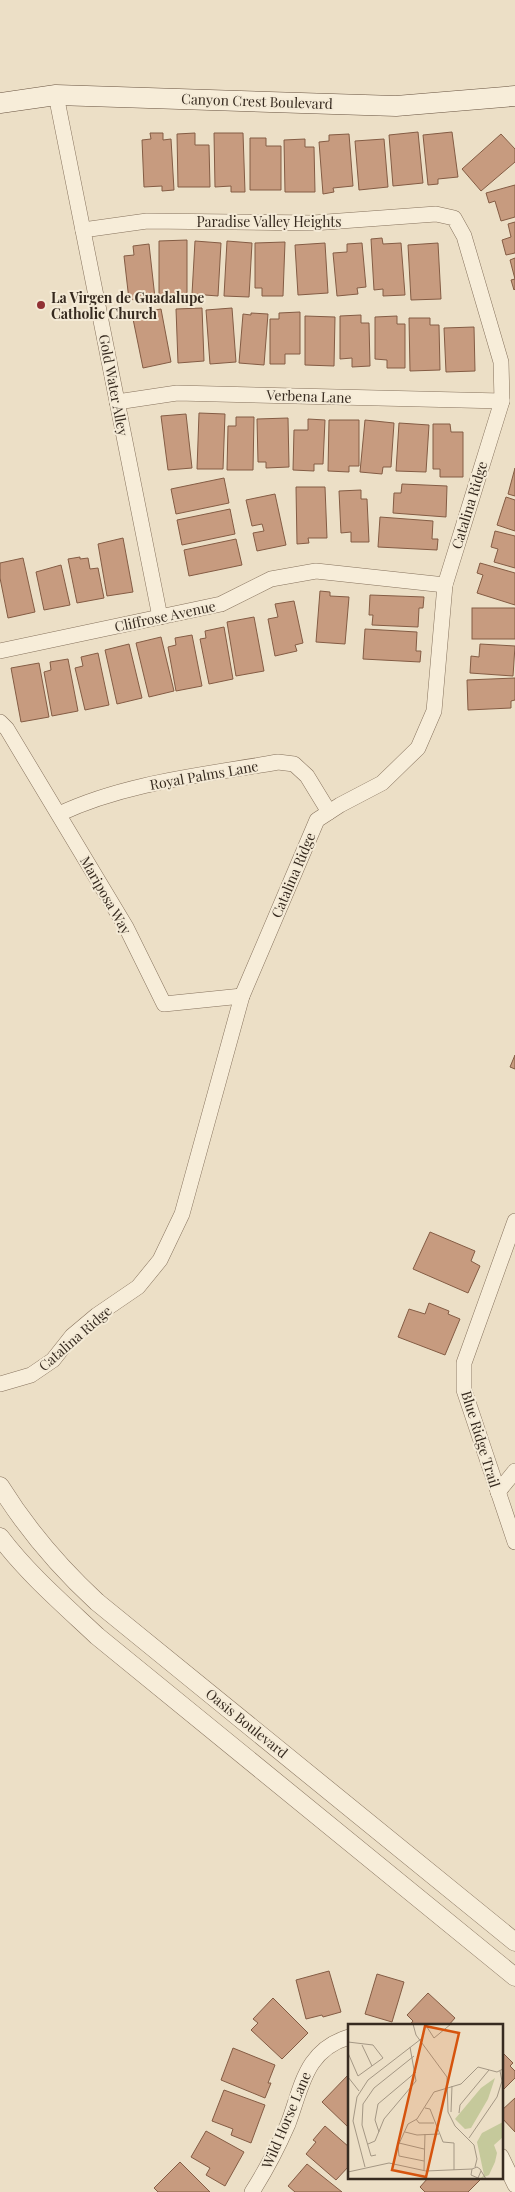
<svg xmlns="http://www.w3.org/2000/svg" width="515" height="2192" viewBox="0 0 515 2192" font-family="'Playfair Display',serif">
<rect width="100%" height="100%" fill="#ecdfc6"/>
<g fill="#c79b7f" stroke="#845c44">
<path d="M418 132 423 183 393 186 389 135Z"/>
<path d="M452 132 458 177 438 179V184L428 185 423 135Z"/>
<path d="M150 133H163V140L171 139 174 190 162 191V186L144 187 142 140 151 139Z"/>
<path d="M195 133V145H209L210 187H178L177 134Z"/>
<path d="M214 133H243L245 192H231V186L215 187Z"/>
<path d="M349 134 353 186 333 188 334 192 323 194 319 142 329 141V135Z"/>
<path d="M501 134 515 149V162L481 191 462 169Z"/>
<path d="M250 138H266V146H281V190H250Z"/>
<path d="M305 139V147H314L315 192H285L284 140Z"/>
<path d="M384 139 388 187 359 190 355 141Z"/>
<path d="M515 185V217L501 221 495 201 489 203 486 193Z"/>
<path d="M515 222V253L506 255 502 240 511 237 508 224Z"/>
<path d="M382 238 383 244 401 243 405 295 383 296V289L374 290 371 239Z"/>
<path d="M187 240V296H159V241Z"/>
<path d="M195 241 221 243 218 296 192 294Z"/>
<path d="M227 241 252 243 249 297 224 296Z"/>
<path d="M285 242 283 296H262V288H255V243Z"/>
<path d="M325 243 328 293 298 295 295 245Z"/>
<path d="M362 243 366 287 357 288 358 294 337 296 333 253 347 252V244Z"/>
<path d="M438 243 441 299 411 300 408 245Z"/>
<path d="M149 244 155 298 129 300 124 256 134 255 133 246Z"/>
<path d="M515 258V279L510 260Z"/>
<path d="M515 279V289L514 290 511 280Z"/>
<path d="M202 308 204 361 178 363 176 309Z"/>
<path d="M232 308 236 362 210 364 206 310Z"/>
<path d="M161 309 171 362 143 368 132 314Z"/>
<path d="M300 312V354H285V364H270V319H279V313Z"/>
<path d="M251 313 268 314 264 365 239 363 243 314 251 315Z"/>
<path d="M361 315V323H369L370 366 352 367V358L340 359V316Z"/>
<path d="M305 316 335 317 334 366 305 365Z"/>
<path d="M397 316V324H405V368H387V360L375 359V317Z"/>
<path d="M409 318H430V325H439L440 370 410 371Z"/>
<path d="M474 327 475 371 446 372 444 328Z"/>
<path d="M199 413 225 414 223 469H197Z"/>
<path d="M186 414 192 468 168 470 161 416Z"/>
<path d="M236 417H254L253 470H227L228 426H236Z"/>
<path d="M288 418 289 467 266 468V462H258L257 419Z"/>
<path d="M308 419 325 420 323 464H314V471L293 470 294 430H308Z"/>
<path d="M329 420H359V466H349V472L328 471Z"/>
<path d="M365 420 394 423 391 467H383L382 474 360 472Z"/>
<path d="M399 423 429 425 426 472 396 471Z"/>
<path d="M433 424H450L451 432H463V477H440V469H433Z"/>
<path d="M515 468V496L508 494Z"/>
<path d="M224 478 229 503 176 514 171 489Z"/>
<path d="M402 484 447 486 446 517 393 513 394 493H401Z"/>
<path d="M296 487H325L327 538H308L309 543 297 544Z"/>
<path d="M361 490V499H367L369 542H351V532L341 533 339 491Z"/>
<path d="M275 494 286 545 257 551 253 533 264 531 262 524 252 526 246 500Z"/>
<path d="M506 497 515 500V531L497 525Z"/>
<path d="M230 509 235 534 182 545 177 520Z"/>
<path d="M380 517 433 521 432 539H438L437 550 378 547Z"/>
<path d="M495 531 515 536V568L494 562 498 549 491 547Z"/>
<path d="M123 538 133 592 107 596 98 544Z"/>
<path d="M236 539 242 565 189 576 184 550Z"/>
<path d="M80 557V559L88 558 90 569 98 568 104 598 77 603 68 559Z"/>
<path d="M23 558 35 612 8 618 0 578V563Z"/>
<path d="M480 563 515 573V605L477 593 483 575 477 573Z"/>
<path d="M61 565 70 605 44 610 36 572Z"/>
<path d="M320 591 330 592V596L349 597 345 644 316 642Z"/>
<path d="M370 595 424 597 423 608H419L418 627 372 625 373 615H369Z"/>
<path d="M294 601 303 643 295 645 297 651 275 656 268 619 278 617 275 604Z"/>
<rect x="472" y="608" width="43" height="31"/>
<path d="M254 617 264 671 236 676 227 622Z"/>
<path d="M224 627 233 679 209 684 200 639 206 638 205 631Z"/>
<path d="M365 629 417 632 416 651H421L420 662 363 659Z"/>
<path d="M192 635 202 686 176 691 168 647 176 645 175 638Z"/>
<path d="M161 637 174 691 149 697 136 643Z"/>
<path d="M129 644 142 698 117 704 105 650Z"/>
<path d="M480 644 515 646 513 676 470 673 471 656 479 657Z"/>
<path d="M98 653 109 705 85 710 75 668 83 666 81 657Z"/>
<path d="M68 659 78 711 52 716 44 672 51 670 50 662Z"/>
<path d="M39 663 49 717 21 722 11 668Z"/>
<path d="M515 678V700L511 701V708L468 710 467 680Z"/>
<path d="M515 1055V1069L510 1067Z"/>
<path d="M430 1232 475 1251 471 1261 480 1266 468 1293 413 1269Z"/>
<path d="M429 1303 449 1311 448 1314 460 1319 445 1355 398 1337 409 1309 425 1314Z"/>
<path d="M329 1971 341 2012 323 2017 322 2015 306 2019 296 1980Z"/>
<path d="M377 1974 404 1982 392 2022 365 2014Z"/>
<path d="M428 1993 455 2018 448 2026H409L413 2021 407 2015Z"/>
<path d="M273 1998 308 2033 282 2059 251 2030 258 2023 253 2019Z"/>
<path d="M233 2048 275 2065 268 2083H271L265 2098 221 2080Z"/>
<path d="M501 2051 513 2063 510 2066 515 2071V2078L501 2092Z"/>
<path d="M349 2074V2126L348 2127 322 2102Z"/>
<path d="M224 2090 265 2105 251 2143 231 2135 233 2129 212 2121Z"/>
<path d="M515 2098V2132L501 2117V2111Z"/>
<path d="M325 2126 349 2147V2166L336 2180 306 2154 316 2142 313 2140Z"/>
<path d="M206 2131 244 2152 225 2186 206 2175 210 2168 191 2157Z"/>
<path d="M180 2162 210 2192H158L154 2188Z"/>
<path d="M307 2164 342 2192H295L288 2186Z"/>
<path d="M428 2178H478L480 2180 468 2192H425L420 2187Z"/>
</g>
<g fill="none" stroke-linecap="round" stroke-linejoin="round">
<defs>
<g id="minor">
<path d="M56 95 160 617"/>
<path d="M117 402 177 393 502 401"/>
<path d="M0 651 221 604 271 579 316 571 445 585"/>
<path d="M0 722 7 729 126 927 164 1004 242 996"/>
<path d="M59 814C127 782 205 775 278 762L294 764 307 776 329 812"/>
<path d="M515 1221 464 1363V1390L515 1542"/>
<path d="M0 1384 31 1375 53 1360 72 1336 97 1315 138 1287 160 1260 182 1214 242 996 317 820 340 805 382 783 418 748 434 711 445 585 502 401 501 362 464 236 454 218 436 214 313 223 147 221 83 230"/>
<path d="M498 1492 515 1471"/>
<path d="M501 2156 515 2185"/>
<path d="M252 2192C266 2170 278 2147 288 2124 302 2087 305 2050 349 2037"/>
</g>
<g id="tertiary">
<path d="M0 1486C28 1531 58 1566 97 1602L515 1942"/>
<path d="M0 1537C28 1574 63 1604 97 1636L515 1977"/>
</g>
<path id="secondary" d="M0 103 56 95 396 106 515 96"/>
</defs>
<use href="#minor" stroke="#86725d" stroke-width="16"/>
<use href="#tertiary" stroke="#86725d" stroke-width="19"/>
<use href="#secondary" stroke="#685340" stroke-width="21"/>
<use href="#minor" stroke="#f7edd9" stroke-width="15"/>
<use href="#tertiary" stroke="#f7edd9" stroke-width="18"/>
<use href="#secondary" stroke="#f7edd9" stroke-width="20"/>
</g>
<circle fill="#913134" stroke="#f4ead6" stroke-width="2" cx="41" cy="305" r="5"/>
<g text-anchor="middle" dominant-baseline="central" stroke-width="4" stroke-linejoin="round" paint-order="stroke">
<g font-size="14" fill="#372b20" stroke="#f4ead6">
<text transform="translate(257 101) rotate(2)">Canyon Crest Boulevard</text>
<text x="269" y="221">Paradise Valley Heights</text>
<text transform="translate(114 385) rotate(79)">Gold Water Alley</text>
<text transform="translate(309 396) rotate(2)">Verbena Lane</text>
<text transform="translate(469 505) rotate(-73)">Catalina Ridge</text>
<text transform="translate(165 616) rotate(-12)">Cliffrose Avenue</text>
<text transform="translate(204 775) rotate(-10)">Royal Palms Lane</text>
<text transform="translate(293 875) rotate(-67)">Catalina Ridge</text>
<text transform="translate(106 895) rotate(60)">Mariposa Way</text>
<text transform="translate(75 1338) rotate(-41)">Catalina Ridge</text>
<text transform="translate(481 1439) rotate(73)">Blue Ridge Trail</text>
<text transform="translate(247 1723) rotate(39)">Oasis Boulevard</text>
<text transform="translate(286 2120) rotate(-67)">Wild Horse Lane</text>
</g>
<g font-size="14" font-weight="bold" fill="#372b20" stroke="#f4ead6" text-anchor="start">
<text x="51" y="297">La Virgen de Guadalupe<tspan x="51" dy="16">Catholic Church</tspan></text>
</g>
</g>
<g transform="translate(348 2024)">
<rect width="155" height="155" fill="#ecdfc6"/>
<path d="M147 54 140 75 123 104 117 105 107 95 133 64ZM155 98V113L146 121 149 129 147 138 141 151 132 155 136 151 129 118 134 109Z" fill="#c5c99b"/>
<path fill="none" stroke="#a49784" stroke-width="1" d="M65 0 68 11 99 53 100 88 107 102 126 121 129 135 127 143M77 0 86 14 103 0M0 18 25 21 35 34 10 52 0 29M14 21 24 42M0 53 11 67M77 84 82 85 95 118 106 119V146M103 88 104 62M111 89 112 81 141 46M68 95 71 99H86M31 108 27 96 30 80 68 48M57 108 69 111 91 110M121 114 149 73 154 57 152 47M51 119 76 125M20 120 27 117 36 95 68 57 62 23M28 131 23 132 14 101 15 80 26 64 66 32M76 137 51 132 50 122 60 100 69 95 86 68 113 60 130 43 149 48 155 45M17 143 5 97 9 73 20 56 73 15M76 146 77 110M133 147 130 154 123 151 124 145 129 143 132 145 138 155M0 148 41 139 78 147 124 145"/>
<path fill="#d6540e" fill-opacity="0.15" stroke="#d6540e" stroke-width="2.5" d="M77 2 111 9 78 153 44 146Z"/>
<rect width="155" height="155" fill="none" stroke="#372b20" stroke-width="2.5"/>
</g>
</svg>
